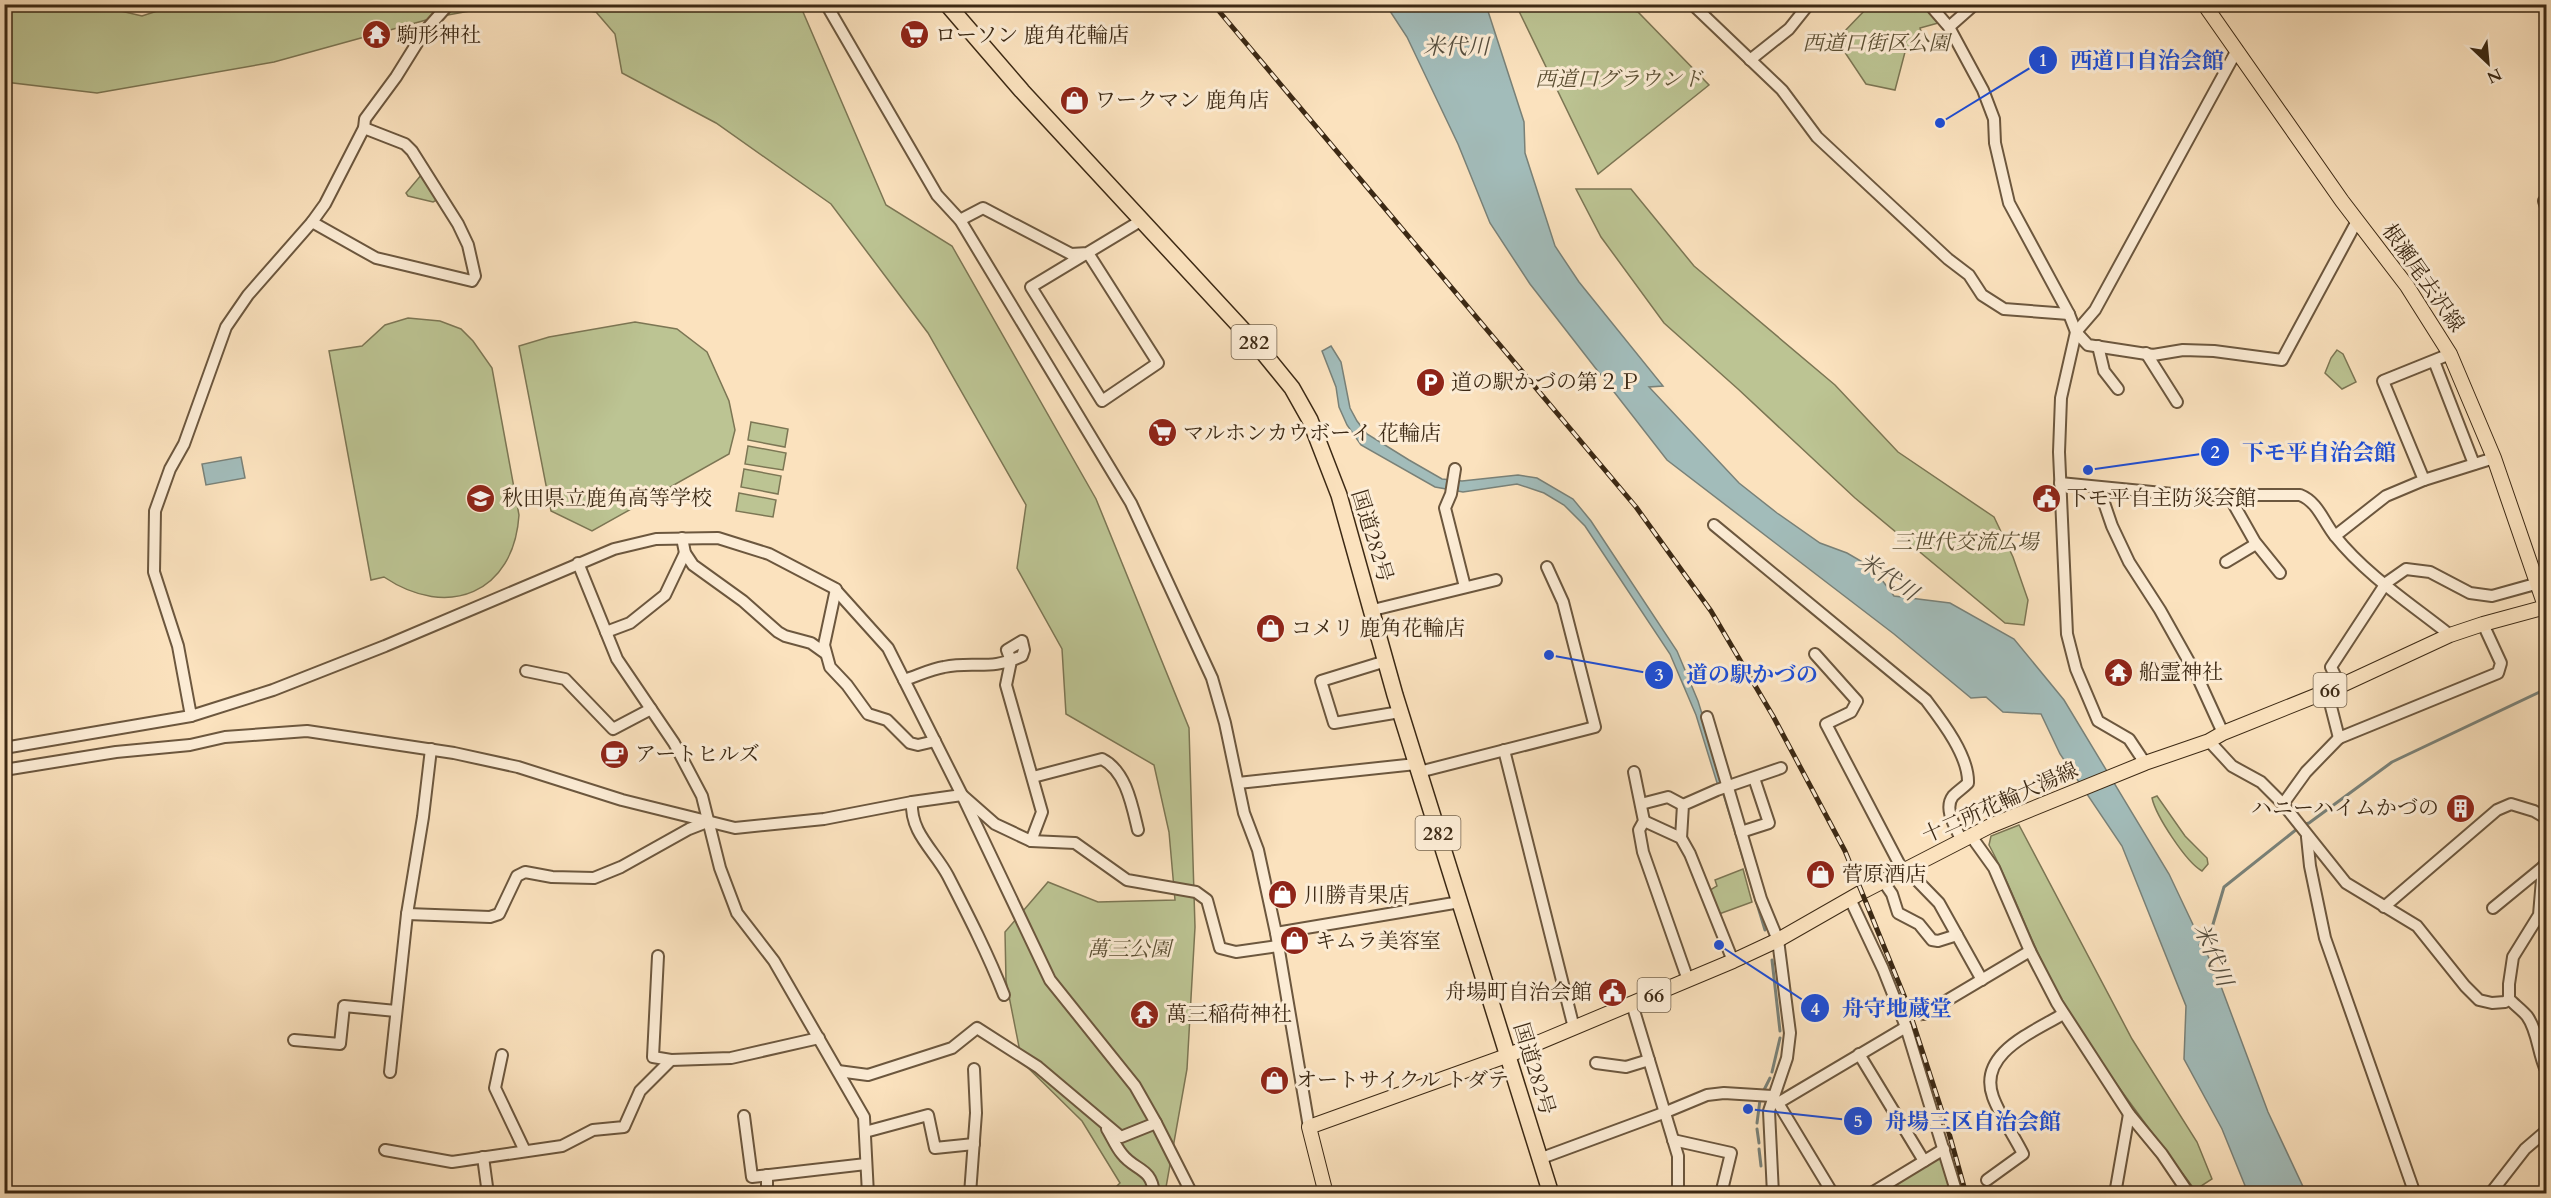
<svg xmlns="http://www.w3.org/2000/svg" width="2551" height="1198" viewBox="0 0 2551 1198" font-family="Cardo,'Noto Serif JP',serif">
<rect width="100%" height="100%" fill="#fbe2be"/>
<filter id="stains"><feTurbulence type="fractalNoise" baseFrequency=".00333" numOctaves="4"/><feColorMatrix values="0 0 0 0 .2 0 0 0 0 .09 0 0 0 0 .02 0 0 0 .5 -.17"/></filter>
<radialGradient id="worn" r=".72"><stop offset=".6" stop-color="#630" stop-opacity="0"/><stop offset="1" stop-color="#630" stop-opacity=".3"/></radialGradient>
<g fill="#bcc493" stroke="#7c7654" stroke-width="1.5">
<path d="M179 4 502 5 437 17 274 62 97 93 5 82V5H95L142 16Z"/>
<path d="M556 5H800L886 205 952 246 1096 499 1189 728 1195 927 1187 1069 1165 1193H1110L1120 1183 1082 1121 1022 1062 1006 981 1005 932 1048 882 1098 902 1175 900 1169 832 1154 765 1066 714 1062 649 1017 568 1026 505 928 333 831 204 716 123 622 73 615 34 596 12Z"/>
<path d="M1516 5H1611L1638 12 1709 85 1598 174Z"/>
<path d="M1863 5H1924L1938 23 1920 28 1925 45 1905 52 1895 90 1866 84 1840 45V36L1865 10Z"/>
<path d="M422 174 437 200 433 202 408 196 406 193Z"/>
<path d="M1576 189H1631L1694 266 1835 385 1898 452 1994 517 2013 557 2028 600 2024 625 2005 623 1855 498 1738 389 1664 323 1601 237Z"/>
<path d="M408 318 440 321 461 329 473 341 492 368 519 515C514 593 448 620 384 577L371 580 329 351 362 346 385 325Z"/>
<path d="M635 322 677 329 707 352 729 401 735 430 729 454 592 531 551 511 519 346 549 337Z"/>
<path d="M2337 350 2343 354 2356 382 2342 389 2325 373 2331 358Z"/>
<path d="M751 422 788 429 785 447 748 440Z"/>
<path d="M748 446 786 453 783 470 745 464Z"/>
<path d="M744 469 781 476 778 494 741 487Z"/>
<path d="M739 493 776 500 773 517 736 511Z"/>
<path d="M2157 796 2185 836 2207 858 2208 864 2202 871C2186 862 2156 816 2152 798Z"/>
<path d="M2019 825 2132 1039 2197 1142 2212 1179 2195 1190C2145 1123 2092 1056 2052 982 2028 937 2013 889 1989 845L1991 836Z"/>
<path d="M1743 869 1752 902 1719 914 1710 890 1717 886 1715 880Z"/>
<path d="M1941 1154 1951 1193H1879Z"/>
</g>
<g fill="#a2bcba" stroke="#798178" stroke-width="1.5">
<path d="M1386 5H1486L1524 122 1525 153 1555 246 1579 282 1663 386 1649 387 1739 483 1777 513 1820 543 1847 553 1873 568 1894 596 1950 603 2014 639 2064 700 2169 874 2216 973 2268 1112 2306 1193H2248L2222 1129 2184 1059 2186 1006 2122 846 2060 754 2041 714 2003 712 1986 697 1971 698 1894 634 1667 460 1530 284 1490 223 1458 144 1407 37Z"/>
<path d="M1331 346 1341 362 1350 408 1357 421 1367 434 1409 460 1442 479 1462 481 1518 475 1537 478 1573 499 1591 521 1677 651 1698 701 1724 785 1718 786 1696 715 1670 654 1585 526 1564 505 1544 493 1517 484 1463 492 1435 487 1361 445 1347 425 1339 407 1336 387 1322 351Z"/>
<path d="M241 457 245 478 206 485 202 464Z"/>
</g>
<g fill="none" stroke-linecap="round" stroke-linejoin="round">
<g stroke="#798178" stroke-width="3">
<path d="M1723 791 1765 930"/>
<path d="M2200 945 2211 931 2224 887 2302 825 2309 823 2392 762 2546 689"/>
<path d="M1772 960 1780 1031"/>
<path d="M1772 1072 1780 1038"/>
<path d="M1763 1092 1770 1078"/>
<path d="M1757 1123 1760 1100"/>
<path d="M1757 1129 1759 1143"/>
<path d="M1759 1149 1761 1166"/>
</g>
<path stroke="#d5bd9c" stroke-width="10" stroke-dasharray="10 5" stroke-linecap="butt" d="M1906 1027 1924 1014"/>
<defs>
<g id="minor">
<path d="M449 4 424 32 396 77 365 119 364 128 325 204 312 222 248 295 226 327 184 444 170 469 155 511 154 572 178 646 191 716 273 690 385 646 614 549 656 539 718 538 769 554 834 588 888 648 962 795 1050 980 1135 1086 1156 1123 1192 1194"/>
<path d="M826 4 937 195 960 220 1131 503 1212 678 1225 723 1244 813 1258 850 1276 933 1309 1127"/>
<path d="M1692 4 1782 90 1817 137 1948 259 1969 275 1982 295 2004 309 2069 314"/>
<path d="M1929 4 1949 27 1983 90 1994 119 1995 143 2009 203 2069 314 2076 332 2088 345 2153 355 2183 350 2214 351 2282 360 2357 221"/>
<path d="M4 5 5 4"/>
<path d="M1949 27 1975 4"/>
<path d="M1750 60 1789 29 1809 4"/>
<path d="M2544 201 2546 207"/>
<path d="M960 220 983 208 1071 254 1088 253 1158 363 1102 401 1031 287C1068 265 1105 242 1142 220"/>
<path d="M312 222 376 258 472 281 475 276 468 245 458 224 412 151 405 144 364 128"/>
<path d="M2098 346 2104 371 2118 389"/>
<path d="M2146 353 2177 402"/>
<path d="M2434 361 2474 464"/>
<path d="M1455 469 1451 494 1445 508 1465 587"/>
<path d="M2424 480 2383 381 2450 354"/>
<path d="M2060 483 2183 495H2300C2318 502 2323 521 2335 536 2366 575 2411 604 2450 635"/>
<path d="M2099 488 2112 526 2129 562 2160 610 2197 676 2223 733"/>
<path d="M2229 496 2255 542 2280 573"/>
<path d="M1714 525 1926 700C1942 721 1969 756 1968 783 1963 788 1958 791 1953 796 1943 809 1956 828 1962 841"/>
<path d="M2335 536 2386 496 2424 480 2494 458"/>
<path d="M682 538 685 553 693 565 743 601 778 632 785 636 811 643 825 653"/>
<path d="M2226 562 2256 544"/>
<path d="M578 563 617 659 674 743 702 796 720 868 737 913 774 961 864 1117 868 1194"/>
<path d="M836 589 824 645 830 667 847 685 868 714 887 720 910 743 918 745 935 741"/>
<path d="M1373 610 1496 580"/>
<path d="M606 632 630 623 665 595 685 553"/>
<path d="M1815 654 1857 701 1851 712 1826 724 1903 871"/>
<path d="M1386 661 1321 681 1334 723 1400 712"/>
<path d="M526 671 565 679 613 729 651 709"/>
<path d="M904 680C917 676 931 669 944 667 974 661 991 671 1022 656L1024 650 1022 641 1007 650 1011 661 1006 685 1042 812 1031 841"/>
<path d="M2340 686 2331 667 2386 583 2406 569 2430 572 2470 593 2492 596 2546 581"/>
<path d="M2327 691 2339 738 2498 673 2501 663 2483 624"/>
<path d="M1707 717 1761 899 1778 940 1790 1033 1787 1058 1769 1111 1773 1194"/>
<path d="M2209 741 2232 766 2261 782 2283 804 2346 883 2417 926 2465 986 2479 1000 2492 1003 2505 1002 2509 999"/>
<path d="M4 748 191 716"/>
<path d="M1504 750 1574 1028"/>
<path d="M2145 763 2129 739 2098 721 2076 669 2067 634 2059 452 2061 398 2076 332 2095 310 2237 50"/>
<path d="M4 770 116 752 190 745 225 737 307 731 454 753 518 767 622 800 735 828 824 819 912 802 962 795 995 824 1031 841 1075 843 1127 880 1196 892 1207 900 1220 948 1236 952 1278 946"/>
<path d="M1419 772 1595 727 1563 602 1547 567"/>
<path d="M1634 772 1644 821 1639 830 1643 852 1688 980"/>
<path d="M1033 777 1102 759C1126 771 1132 805 1138 830"/>
<path d="M1238 783 1416 764"/>
<path d="M912 802C910 833 935 851 948 876 968 915 988 954 1004 995"/>
<path d="M1641 804 1668 797 1683 805"/>
<path d="M2283 804 2306 772 2339 738"/>
<path d="M1644 821 1681 838 1690 854 1733 961"/>
<path d="M1741 832 1769 823 1754 778"/>
<path d="M1971 836 1994 868 2030 951 2057 1003 2129 1114 2162 1154 2189 1194"/>
<path d="M2307 837 2310 866 2325 938 2415 1194"/>
<path d="M1681 838 1683 805 1717 790 1781 768"/>
<path d="M2546 862 2543 867 2539 915 2513 957 2509 984V999C2515 1005 2522 1010 2527 1016 2538 1031 2538 1054 2546 1070"/>
<path d="M1906 869 1939 903 1982 980"/>
<path d="M1883 881 1892 894 1898 913 1919 924 1932 940 1938 941 1957 935"/>
<path d="M1850 899 1883 969 1906 1027 1957 1194"/>
<path d="M2384 907 2497 810 2511 804 2534 811 2546 818"/>
<path d="M2493 908 2543 867"/>
<path d="M407 914 490 917 499 914 517 876 525 872 552 877 594 878 621 867 689 829 707 822"/>
<path d="M1276 933 1460 902"/>
<path d="M658 956 653 1057 671 1060"/>
<path d="M1632 1004 1678 1156V1194"/>
<path d="M1924 1014 2030 951"/>
<path d="M294 1040 340 1044 344 1006 396 1011"/>
<path d="M1859 1054 1924 1161"/>
<path d="M502 1055 495 1088 525 1151"/>
<path d="M1596 1063 1626 1067 1649 1060"/>
<path d="M838 1071 868 1075 952 1048 977 1028 1038 1067 1121 1137 1156 1123"/>
<path d="M390 1072 407 914 423 817 431 749"/>
<path d="M1778 1103 1833 1194"/>
<path d="M744 1116 752 1177 866 1164"/>
<path d="M1107 1129C1112 1137 1116 1147 1122 1154 1135 1171 1152 1167 1154 1194"/>
<path d="M865 1132 928 1115 935 1148 974 1144"/>
<path d="M1673 1140 1731 1153 1721 1194"/>
<path d="M385 1150 452 1162 562 1146 593 1130 624 1127 640 1091 671 1060 731 1058 819 1038"/>
<path d="M483 1157 488 1194"/>
<path d="M1539 1159 1666 1112 1707 1095 1724 1093 1772 1096 1778 1103 1906 1027"/>
<path d="M767 1175V1194"/>
<path d="M1987 1180 2023 1154C2014 1136 2000 1116 1993 1097 1977 1053 2034 1032 2063 1014"/>
<path d="M970 1194 976 1113 974 1069"/>
<path d="M1870 1194 1944 1149"/>
<path d="M2115 1194 2129 1114"/>
<path d="M2490 1194 2525 1149 2546 1131"/>
</g>
<g id="major">
<path d="M2204 4 2342 201 2407 286 2450 354 2494 458 2546 609"/>
<path d="M1326 1194 1309 1127 1509 1055 1733 961 1778 940 1862 892 1990 826 2145 763 2209 741 2223 733 2340 686 2450 635 2483 624 2546 607"/>
</g>
<path id="highway" d="M947 4 1022 91 1257 345 1292 388 1310 420 1339 495 1395 695 1551 1194"/>
</defs>
<use href="#minor" stroke="#6c573e" stroke-width="14"/>
<use href="#major" stroke="#3c2914" stroke-width="16"/>
<use href="#highway" stroke="#3c2914" stroke-width="18"/>
<use href="#minor" stroke="#fcecd5" stroke-width="10"/>
<use href="#major" stroke="#fbe2be" stroke-width="14"/>
<use href="#highway" stroke="#fbe2be" stroke-width="15"/>
<defs>
<path id="rail" d="M1213 4 1636 507 1711 611 1773 716 1845 851 1905 998 1949 1133 1966 1194"/>
</defs>
<use href="#rail" stroke="#3c2914" stroke-width="5"/>
<use href="#rail" stroke="#fcecd5" stroke-width="3" stroke-dasharray="9" stroke-linecap="butt"/>
</g>
<defs>
<symbol id="temple-disc" viewBox="-11 -11 22 22"><circle r="9.5" fill="#8f2418" stroke="#fcecd5"/><path d="M0-6L5-2H3V0L6.5 2.5H4V6H1.5V3h-3V6H-4V2.5H-6.5L-3 0V-2H-5Z" fill="#fff"/></symbol>
<symbol id="supermarket-disc" viewBox="-11 -11 22 22"><circle r="9.5" fill="#8f2418" stroke="#fcecd5"/><path d="M-6-5.5h2.5l.6 2H6L4.5 2H-2.5L-4.4-4H-6ZM-1.5 3.2a1.3 1.3 0 1 0 .1 0ZM3 3.2a1.3 1.3 0 1 0 .1 0Z" fill="#fff"/></symbol>
<symbol id="shop-disc" viewBox="-11 -11 22 22"><circle r="9.5" fill="#8f2418" stroke="#fcecd5"/><path d="M-5-2.5h2.3a2.7 3.5 0 0 1 5.4 0H5L5.5 6h-11ZM-1.5-2.5h3a1.5 2.3 0 0 0-3 0Z" fill="#fff"/></symbol>
<symbol id="parking-disc" viewBox="-11 -11 22 22"><circle r="9.5" fill="#8f2418" stroke="#fcecd5"/><path d="M-3.5-5.5H1a3.5 3.5 0 0 1 0 7H-1V5.5H-3.5ZM-1-3.4V-.6H.8a1.4 1.4 0 0 0 0-2.8Z" fill="#fff"/></symbol>
<symbol id="school-disc" viewBox="-11 -11 22 22"><circle r="9.5" fill="#8f2418" stroke="#fcecd5"/><path d="M0-5L7-2L0 1L-7-2ZM-4 1L0 2.5L4 1V4Q0 6-4 4Z" fill="#fff"/></symbol>
<symbol id="civic-disc" viewBox="-11 -11 22 22"><circle r="9.5" fill="#8f2418" stroke="#fcecd5"/><path d="M-.6-6.5H3V-4.5H.6V-3L4-1V1h2V6H-6V1h2V-1L-.6-3ZM-1.2 2.5V6h2.4V2.5Z" fill="#fff"/></symbol>
<symbol id="cafe-disc" viewBox="-11 -11 22 22"><circle r="9.5" fill="#8f2418" stroke="#fcecd5"/><path d="M-5.5-4.5H6V0H3Q3 3.5 0 3.5H-2.5Q-5.5 3.5-5.5 0ZM3-3.2v2h1.7v-2ZM-6 4.5H4V6H-6Z" fill="#fff"/></symbol>
<symbol id="building-disc" viewBox="-11 -11 22 22"><circle r="9.5" fill="#8f2418" stroke="#fcecd5"/><path d="M-4-6H4V6H1V3H-1V6H-4ZM-2.5-4.3h1.7v1.8h-1.7ZM.8-4.3h1.7v1.8H.8ZM-2.5-1h1.7V.8h-1.7ZM.8-1h1.7V.8H.8Z" fill="#fff"/></symbol>
</defs>
<g fill-rule="evenodd">
<use href="#temple-disc" x="360" y="18" width="33" height="33"/>
<use href="#supermarket-disc" x="898" y="18" width="33" height="33"/>
<use href="#shop-disc" x="1058" y="84" width="33" height="33"/>
<use href="#parking-disc" x="1414" y="366" width="33" height="33"/>
<use href="#supermarket-disc" x="1146" y="416" width="33" height="33"/>
<use href="#school-disc" x="464" y="482" width="33" height="33"/>
<use href="#civic-disc" x="2030" y="482" width="33" height="33"/>
<use href="#shop-disc" x="1254" y="612" width="33" height="33"/>
<use href="#temple-disc" x="2102" y="656" width="33" height="33"/>
<use href="#cafe-disc" x="598" y="738" width="33" height="33"/>
<use href="#building-disc" x="2444" y="792" width="33" height="33"/>
<use href="#shop-disc" x="1804" y="858" width="33" height="33"/>
<use href="#shop-disc" x="1266" y="878" width="33" height="33"/>
<use href="#shop-disc" x="1278" y="924" width="33" height="33"/>
<use href="#civic-disc" x="1596" y="976" width="33" height="33"/>
<use href="#temple-disc" x="1128" y="998" width="33" height="33"/>
<use href="#shop-disc" x="1258" y="1064" width="33" height="33"/>
</g>
<g text-anchor="middle" dominant-baseline="central" stroke-width="6" stroke-linejoin="round" paint-order="stroke">
<g fill="#fcecd5" stroke="#76644e" stroke-width="1.5">
<rect x="1231.5" y="325" width="45" height="34" rx="4.5"/>
<rect x="2313.5" y="673" width="33" height="34" rx="4.5"/>
<rect x="1415.5" y="816" width="45" height="34" rx="4.5"/>
<rect x="1637.5" y="978" width="33" height="34" rx="4.5"/>
</g>
<g font-size="20" font-weight="bold" fill="#3c2914">
<text x="1254" y="342">282</text>
<text x="2330" y="690">66</text>
<text x="1438" y="833">282</text>
<text x="1654" y="995">66</text>
</g>
<g font-size="21" fill="#3c2914" stroke="#fcecd5" text-anchor="start">
<text x="397" y="35">駒形神社</text>
<text x="935" y="35">ローソン 鹿角花輪店</text>
<text x="1095" y="100">ワークマン 鹿角店</text>
<text x="1451" y="382">道の駅かづの第２Ｐ</text>
<text x="1183" y="433">マルホンカウボーイ 花輪店</text>
<text x="502" y="498">秋田県立鹿角高等学校</text>
<text x="2067" y="498">下モ平自主防災会館</text>
<text x="1291" y="628">コメリ 鹿角花輪店</text>
<text x="2139" y="672">船霊神社</text>
<text x="635" y="754">アートヒルズ</text>
<text x="2439" y="808" text-anchor="end">ハニーハイムかづの</text>
<text x="1842" y="874">菅原酒店</text>
<text x="1304" y="895">川勝青果店</text>
<text x="1315" y="941">キムラ美容室</text>
<text x="1592" y="992" text-anchor="end">舟場町自治会館</text>
<text x="1166" y="1014">萬三稲荷神社</text>
<text x="1296" y="1080">オートサイクル トダテ</text>
</g>
<g font-size="21" font-style="italic" fill="#5c5034" stroke="#fcecd5">
<text x="1876" y="43">西道口街区公園</text>
<text x="1619" y="79">西道口グラウンド</text>
<text x="1965" y="542">三世代交流広場</text>
<text x="1129" y="949">萬三公園</text>
</g>
<g font-size="21" fill="#3c2914" stroke="#fcecd5">
<text transform="translate(2423 278) rotate(55)">根瀬尾去沢線</text>
<text transform="translate(1372 536) rotate(73)">国道282号</text>
<text transform="translate(2000 803) rotate(-24)">十二所花輪大湯線</text>
<text transform="translate(1534 1069) rotate(73)">国道282号</text>
</g>
<g font-size="22" font-style="italic" fill="#564e3e" stroke="#fcecd5">
<text x="1456" y="47">米代川</text>
<text transform="translate(1888 577) rotate(34)">米代川</text>
<text transform="translate(2213 955) rotate(67)">米代川</text>
</g>
</g>
<path fill="none" stroke="#1d4ed8" stroke-width="2" d="M1940 123L2043 60M2088 470L2215 452M1549 655L1659 675M1719 945L1815 1008M1748 1109L1858 1121"/>
<g fill="#1d4ed8" stroke="#fcecd5" stroke-width="2">
<circle cx="1940" cy="123" r="6"/>
<circle cx="2088" cy="470" r="6"/>
<circle cx="1549" cy="655" r="6"/>
<circle cx="1719" cy="945" r="6"/>
<circle cx="1748" cy="1109" r="6"/>
<circle cx="2043" cy="60" r="15"/>
<circle cx="2215" cy="452" r="15"/>
<circle cx="1659" cy="675" r="15"/>
<circle cx="1815" cy="1008" r="15"/>
<circle cx="1858" cy="1121" r="15"/>
</g>
<g font-size="18" text-anchor="middle" font-weight="bold" fill="#fff">
<text x="2043" y="66">1</text>
<text x="2215" y="458">2</text>
<text x="1659" y="681">3</text>
<text x="1815" y="1015">4</text>
<text x="1858" y="1127">5</text>
</g>
<g font-size="22" text-anchor="middle" font-weight="bold" fill="#1d4ed8" stroke="#fcecd5" stroke-width="6" stroke-linejoin="round" paint-order="stroke">
<text x="2147" y="68">西道口自治会館</text>
<text x="2319" y="460">下モ平自治会館</text>
<text x="1752" y="682">道の駅かづの</text>
<text x="1897" y="1016">舟守地蔵堂</text>
<text x="1973" y="1129">舟場三区自治会館</text>
</g>
<rect width="2551" height="1198" fill="none" stroke="#fbe2be" stroke-width="24"/>
<rect x="6" y="6" width="2539" height="1186" fill="none" stroke="#3c2914" stroke-width="3"/>
<rect x="12" y="12" width="2527" height="1174" fill="none" stroke="#3c2914" stroke-width="1.5"/>
<g transform="translate(2488 63) rotate(154)" stroke="#fcecd5" stroke-width="4.5" paint-order="stroke">
<path d="M0-4.5L10 22L0 15L-10 22Z" fill="#3c2914"/>
<text y="-9" font-size="16" font-weight="bold" text-anchor="middle" fill="#3c2914">N</text>
</g>
<rect width="100%" height="100%" filter="url(#stains)"/>
<rect width="100%" height="100%" fill="url(#worn)"/>
</svg>
